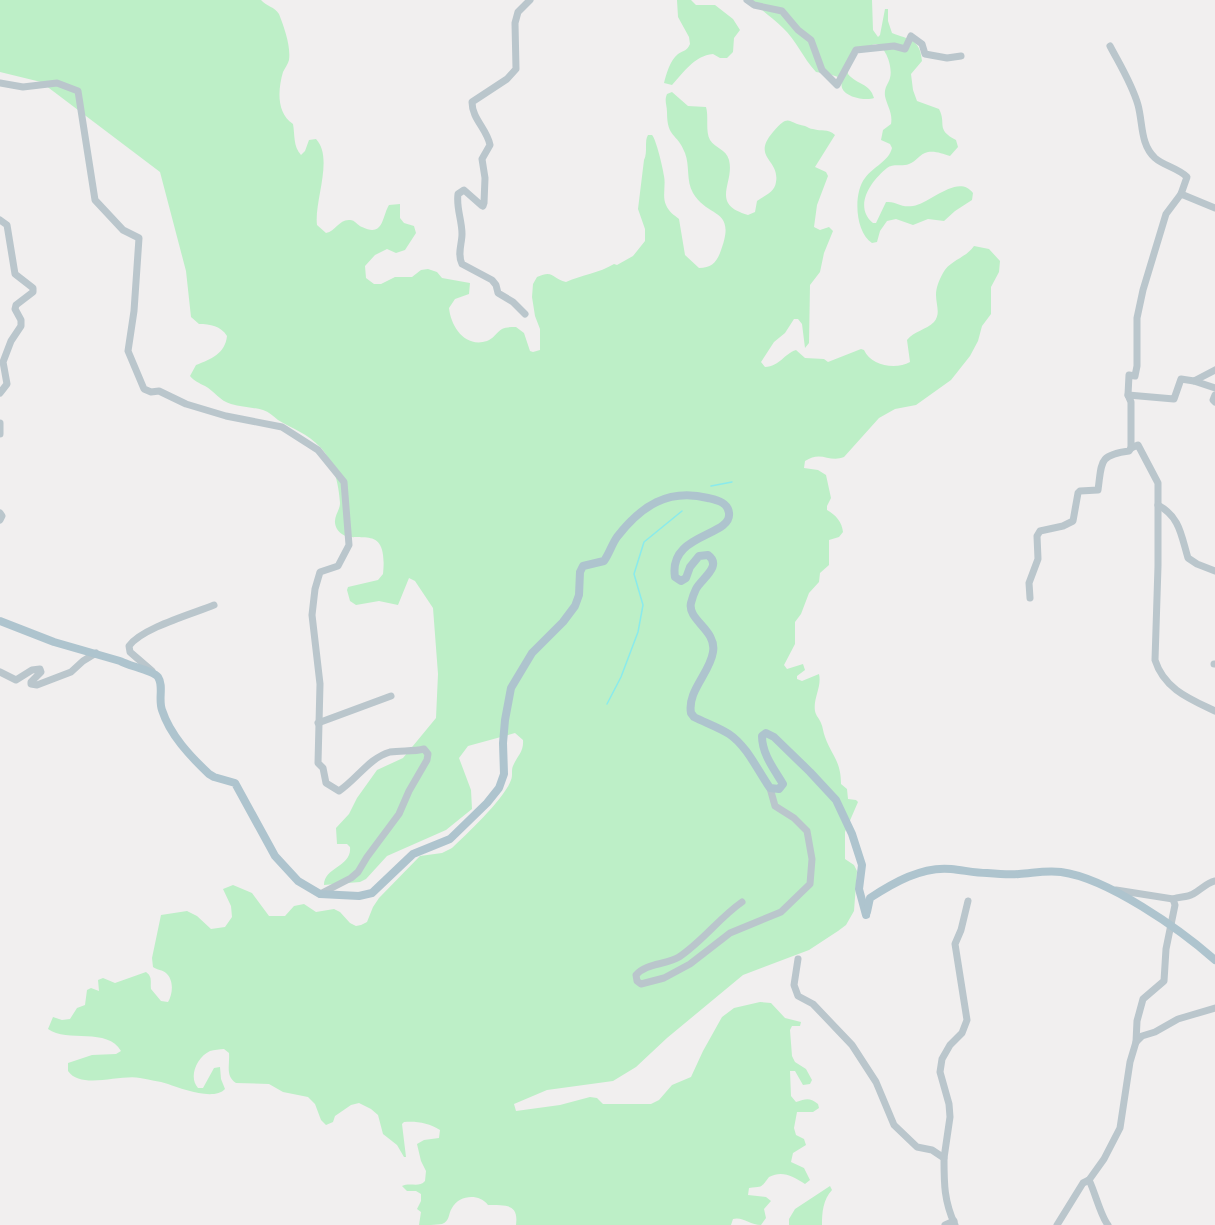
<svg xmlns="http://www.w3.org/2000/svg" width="1215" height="1225" viewBox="0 0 1215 1225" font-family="Karla,sans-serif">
<rect width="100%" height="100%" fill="#f1efef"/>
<g fill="#bdefc7">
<path d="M0 0H261C266 6 275 7 279 14 284 27 291 46 289 60 288 64 285 68 283 72 278 89 276 113 293 124 295 135 293 146 301 155L305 151 309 140 316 139C334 158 314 201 317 225L326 233C336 231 339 219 350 220 355 220 357 225 362 227 384 238 382 216 389 205L400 204V218L404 223 414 226 416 233 405 250 396 253 387 249 375 255 365 266 366 278 374 284H381L395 277H412L421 270 428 269 437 272 442 278 470 283 469 294 455 299 449 308C451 327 465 348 487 341 493 339 496 333 502 329 506 327 511 327 516 327L524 333 530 351 533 352 540 350V329L535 316 532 297 533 284 537 277C554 269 552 279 566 282 582 275 599 273 614 264L617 265 633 256 645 241V229L638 209 644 160C648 152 644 141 648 135H652C656 139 663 168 664 176 666 185 662 197 666 205 669 212 674 215 679 219L685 255 699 268C711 268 716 263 720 253 738 207 708 219 693 193 686 181 690 166 685 153 677 132 667 139 667 112 667 105 664 101 667 94L672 92 688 106 706 107C709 117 705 131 710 140 715 148 726 149 729 160 735 183 709 204 748 215L755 212 757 201C764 196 775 192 776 182 780 159 751 158 773 132 790 112 788 124 805 126 808 127 810 129 813 129 822 132 827 128 835 135L815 167 826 172 828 176 817 205 814 227 820 230 829 227 833 231 824 253 820 272 810 285 809 343 805 348 802 324 798 319H794L785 333 774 342 761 362 765 367C780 366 784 354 796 350L805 358 824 359 828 362 861 349 864 350C871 366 896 370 910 362L907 340C914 331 926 330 934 322 941 314 936 305 936 295 936 288 939 280 943 273 950 260 966 258 974 246L989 249 1000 261 999 272 991 287V314L982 326 978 341 970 356 951 380 916 405 895 409 879 418 844 457C829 463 821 450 805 461L804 468 818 470 826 475 831 498 827 506V510C836 515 842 522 843 532L839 537 829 540V565L820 573 819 582 809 593 801 614 795 622V644L784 665 787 669 803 664 805 670 797 676V679L802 681 819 674C822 687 813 698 815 711 816 716 819 718 821 723 823 727 823 732 825 737 832 756 841 761 841 784L847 789 848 799 856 800 858 802 845 832V859L854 865 857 871 854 911 846 925 838 931 809 950 743 975 667 1038 636 1067 613 1081 547 1090 514 1104 516 1111 560 1105 590 1097 597 1098 603 1104H651L659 1100 672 1085 691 1077 703 1051 722 1017 734 1008 760 1002 771 1003 785 1018 801 1022 800 1026H792L790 1030 792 1056 795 1062 806 1069 812 1080 810 1084 803 1085 795 1071H790L791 1096 796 1102C806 1099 809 1097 818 1104L819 1108 813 1112H797L794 1128 796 1135 804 1139 806 1145 793 1153 791 1162 804 1168 810 1180 805 1184C793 1176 782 1170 769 1177 760 1189 763 1186 749 1188L748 1195 766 1197 771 1201 764 1209 766 1218 761 1225C750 1225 742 1216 733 1219L731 1225H516C519 1202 504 1206 488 1205 479 1193 459 1195 452 1208 448 1214 450 1221 442 1224 436 1225 426 1225 419 1225L421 1212 417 1209 421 1201V1194L416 1191H407L402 1186C410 1182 419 1188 425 1181L426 1171 421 1161 417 1144 424 1140 439 1138 440 1130C429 1123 417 1121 404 1122L402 1124 406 1157H404L397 1145 383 1134 378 1115 371 1109 359 1103 351 1105 335 1116 333 1122 326 1125 321 1120 315 1104 308 1097 283 1092 269 1084 236 1083C225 1076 230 1064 229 1053L224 1049C220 1049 214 1050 210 1051 197 1057 188 1077 198 1088H203L214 1068 220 1067 221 1079 225 1089C214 1101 182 1089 168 1084 159 1081 149 1080 140 1078 120 1074 81 1090 68 1071V1063L92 1055 116 1054 121 1051C108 1027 67 1043 48 1029L53 1017 62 1020 70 1019 77 1008 85 1005 87 990 91 988 99 991 98 980 103 978 115 983 146 972C153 977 150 982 151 989L161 1001 168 1002C173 994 174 980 166 973 163 970 157 970 153 967L152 958 161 915 187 911 197 916 211 929 225 927 232 917 231 906 223 889 233 885 252 893 269 916H285L294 906 304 904 316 912 334 909 340 912 350 923 356 926 361 925 367 922 373 907 379 898 420 856 442 853 452 848C467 834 505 798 511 780 513 775 511 770 513 766 517 756 524 752 523 740L515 733 468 746 459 758 471 790 472 809 446 830 387 856 366 879 360 882 324 885C324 867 352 867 350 847L347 844H337L336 828 349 814 357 798 377 770 403 758 436 718 438 674 433 608 415 581 409 578 398 605 379 601 356 605 350 601 347 590 348 587 378 580 383 574C389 515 351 551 337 529 331 518 340 512 340 503 339 484 333 460 320 447 308 434 293 429 278 420 273 416 269 412 263 410 252 407 241 407 231 404 220 401 214 391 205 386 199 383 194 381 190 376L196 365C211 359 225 354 227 336 221 326 210 324 199 324L191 317 186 271 160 172 41 82 0 72Z"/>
<path d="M677 0H691L696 5H715L733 19 740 30 734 38 733 52 727 58H720L713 54C694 56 684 72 672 85L664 83C666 75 670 60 678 54 684 50 687 51 690 44L689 37 678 17Z"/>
<path d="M751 0H872L873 30 878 37 880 35 885 9H888V21L892 33C909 40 920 38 922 61L911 74 913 90 917 101 939 109C947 124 935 129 956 140L958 147 950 156C942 154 937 151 928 152 919 154 917 161 909 164 902 167 893 163 887 168 871 181 853 206 873 223H876L886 202C898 201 899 208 913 206 931 203 958 173 973 193L972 200 955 211 944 221 928 219 913 225 896 219 887 221 880 231 877 242 872 243C855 232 853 193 865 178 873 167 889 161 892 148L890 144 881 140 883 130 891 124C893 113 887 106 885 96 884 87 888 85 890 78 893 67 886 47 876 44 857 48 846 54 848 74 857 85 870 83 874 98 867 101 846 98 842 88 841 85 842 82 841 78L829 74 816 72C803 58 796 40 783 28 773 18 761 10 751 0Z"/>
<path d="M830 1186 832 1190C823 1200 822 1212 822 1225H789V1219L795 1209Z"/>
</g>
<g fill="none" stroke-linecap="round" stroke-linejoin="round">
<g stroke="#8aebec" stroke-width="1.5">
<path d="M711 486 732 482"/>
<path d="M607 704 621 677 638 632 643 605 634 574 644 542 682 511"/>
</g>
<g stroke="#bac6cc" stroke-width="7">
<path d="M747 0 754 5 782 11 798 30 811 40 822 70 837 85 856 50 894 46 905 49 911 36 922 44 925 54 947 58 961 56"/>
<path d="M1110 46C1120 65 1132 84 1138 105 1143 123 1140 144 1155 158 1164 166 1178 168 1187 177L1181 194"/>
<path d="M0 83 23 87 57 83 78 91 95 200 123 230 139 238 134 311 128 351 144 389 151 392 159 391 186 404 226 416 282 427 318 450 344 482 349 545 338 566 320 572 315 589 312 615 320 684 318 763 323 768 326 783 339 791C357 779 369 758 390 752 401 750 413 752 424 749L428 754 427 760 409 791 399 814 367 857 358 872 351 878 320 894"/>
<path d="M1215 208 1181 194 1166 214 1143 290 1137 318V366L1135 376 1129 375 1128 395 1131 402V448L1138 445 1158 483V566L1155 660C1164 689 1190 699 1215 711"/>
<path d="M0 220 7 225 15 274 33 288V292L16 305 15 309 21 320V326L11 341 3 362 7 384 0 393"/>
<path d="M525 314 513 302 498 293 496 285 492 280 462 264C457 254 462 244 462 234 462 220 456 208 458 194L464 190 481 205 483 206 484 203 485 178 482 159 490 145C487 129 472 119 472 102L507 79 516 69 515 23 518 12 530 0"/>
<path d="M1194 381 1215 388"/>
<path d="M1128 395 1174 399 1181 379 1194 381 1215 370"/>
<path d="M1215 395 1213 400 1215 402"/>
<path d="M0 423V434"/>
<path d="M1158 505C1180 517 1181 535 1188 558L1197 564 1215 571"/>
<path d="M0 513 2 516 0 520"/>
<path d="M1030 598 1029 583 1038 559 1037 536 1040 531 1063 526 1073 521 1078 493 1080 491 1098 490C1102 462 1098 455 1129 451L1131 448"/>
<path d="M1214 664H1215"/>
<path d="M152 671 130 652 129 646C142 628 192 614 214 605"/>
<path d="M0 672 16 680 32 670 40 669 41 672 31 682V684L37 685 71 672 83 661 96 653"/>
<path d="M318 723 391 696"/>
<path d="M1116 890 1173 899C1180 896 1186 898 1193 894 1201 890 1206 883 1215 881"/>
<path d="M742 902C719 918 703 941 679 957 666 965 646 963 636 975L637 981 641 984 664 978 690 964 730 933 781 912 810 884 812 859 807 831 794 818 775 806 770 788"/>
<path d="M798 959 794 985 798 996 813 1004 852 1045 876 1082 894 1125 917 1147 932 1150 944 1158C944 1184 944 1201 955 1225"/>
<path d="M1136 1042 1137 1021 1143 999 1164 981 1166 949 1175 905 1173 899"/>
<path d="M944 1158 950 1117 949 1104 940 1072 942 1059 950 1045 962 1033 967 1020 955 944 961 930 968 901"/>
<path d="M1089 1180C1095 1192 1101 1217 1108 1225"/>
<path d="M945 1225 954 1221"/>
<path d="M1057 1225 1083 1183 1089 1180 1104 1159 1120 1128 1130 1062 1136 1042 1142 1036 1155 1032 1178 1019 1215 1008"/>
</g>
<g stroke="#aec4ce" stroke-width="8">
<path d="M0 621 54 642 120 661C129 666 154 671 158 677 164 686 158 699 162 710 170 735 190 756 209 774L214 777 235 783 275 856 298 881 320 894 359 896 372 893 413 854 450 839 487 803 499 788 504 774 503 743 505 720 511 688 532 653 563 622 575 606 579 595 580 572 583 566 604 561C609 554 612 544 617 537 641 506 668 488 708 498 716 500 728 502 729 513 732 537 668 533 675 577L681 581 686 578 690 567 699 556 708 555C723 566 701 579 696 589 694 593 692 599 691 603 687 620 717 630 713 652 710 673 687 691 691 713L694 717C706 723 718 727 729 734 747 746 758 771 770 788L779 789 783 784C774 769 762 754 762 736L766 733 774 737 810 772 836 800 852 834 862 865 859 889 866 915"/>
<path d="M867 912 870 898C893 883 922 866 951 869 963 870 975 873 987 873 998 874 1009 875 1019 874 1034 873 1046 870 1061 872 1107 878 1180 929 1215 960"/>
</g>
</g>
</svg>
